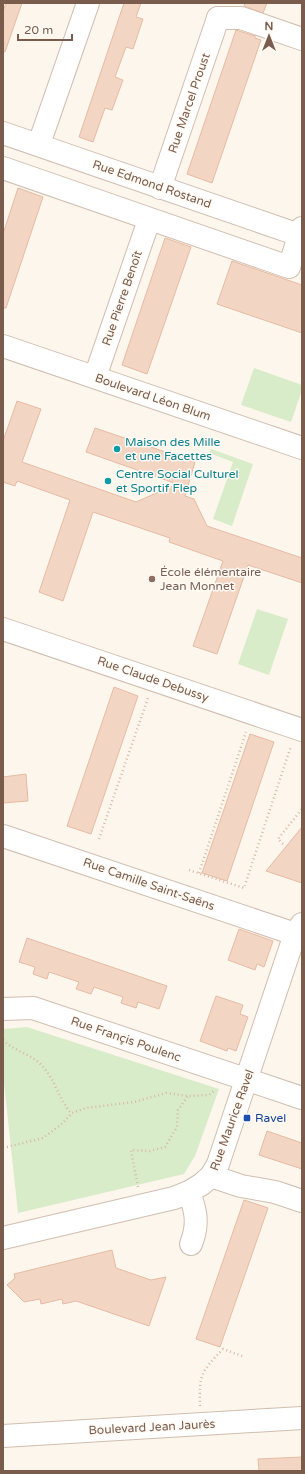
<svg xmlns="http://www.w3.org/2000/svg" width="305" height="1474" viewBox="0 0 305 1474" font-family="'Varela Round',sans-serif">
<rect width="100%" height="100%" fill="#fdf6ec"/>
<g fill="#d8ecc9">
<path d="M254 368 302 385V390L291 422 241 405Z"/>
<path d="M211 449 253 464 232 526 213 519 233 462 209 453Z"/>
<path d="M257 609 288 619 269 675 238 664Z"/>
<path d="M27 1027 219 1089 195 1156 184 1174 18 1213 3 1074V1029Z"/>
</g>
<g fill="#f3d5c3" stroke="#e6bba3">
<path d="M6 3H22L5 52 3 51V11Z"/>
<path d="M124 3H141L136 17 143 19 133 49 126 47 115 77 123 80 112 110 105 108 93 142 79 137Z"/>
<path d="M245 3H267L263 13 244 6Z"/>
<path d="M236 30 255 36V38L261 40 212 183 187 174Z"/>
<path d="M18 188 43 197 6 308H3V234Z"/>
<path d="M165 238 191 247 147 374 122 365Z"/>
<path d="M232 261 302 285V333L217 304Z"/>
<path d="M17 401 41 409 22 462 136 502 177 484 86 452 95 428 195 462 185 496 194 499 207 526 302 558V583L248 565 217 654 193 646 223 561 169 542 170 538 93 512 63 601 39 592 70 500 17 481 15 486 3 482V441Z"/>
<path d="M114 687 138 696 91 834 67 826Z"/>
<path d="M250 734 274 742 227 881 202 873Z"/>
<path d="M26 774 28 801 3 803V777Z"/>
<path d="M302 827V883L266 871Z"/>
<path d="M239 929 273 941 264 967 257 964 255 970 228 960Z"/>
<path d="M27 938 167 986 159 1009 138 1002 136 1008 121 1003 123 997 94 987 91 994 76 989 79 982 49 972 47 979 33 974 35 967 19 962Z"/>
<path d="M216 996 243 1005 240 1014 248 1017 236 1051 228 1048 227 1051 200 1041Z"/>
<path d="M267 1131 302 1143V1169L259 1155Z"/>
<path d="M244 1200 268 1208 220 1347 196 1339Z"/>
<path d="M112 1250 116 1268 151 1280 166 1277 149 1326 76 1301 63 1304 62 1299 41 1304 40 1299 24 1302 7 1285 15 1278 14 1274Z"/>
<path d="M302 1457V1471H259L258 1459Z"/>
</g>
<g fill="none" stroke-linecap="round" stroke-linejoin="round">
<defs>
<g id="minor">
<path d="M218 18H241L302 39"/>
<path d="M3 133 302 236"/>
<path d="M39 144 88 3"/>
<path d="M3 168 289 267 302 228"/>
<path d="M160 188 218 18"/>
<path d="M3 346 302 448"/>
<path d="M95 377 149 220"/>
<path d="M3 629 302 730"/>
<path d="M3 836 295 934"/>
<path d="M3 1009 33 1008 302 1098"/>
<path d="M211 1176 241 1186 275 1192 302 1201"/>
<path d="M189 1192C196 1211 199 1224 191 1244"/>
<path d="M3 1238 174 1198 189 1192 202 1184 211 1176 218 1164 295 934 302 924"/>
<path d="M3 1436 302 1418"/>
</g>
</defs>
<use href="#minor" stroke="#d1beb0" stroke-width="24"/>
<g stroke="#d9b8a5" stroke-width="2.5" stroke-dasharray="1 3" stroke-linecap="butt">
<path d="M99 839 148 698"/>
<path d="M283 844 278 839 302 809"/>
<path d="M189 870 244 888 291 746"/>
<path d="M199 873 246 732"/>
<path d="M3 1040C15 1052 33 1054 44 1068 56 1082 59 1100 71 1113"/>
<path d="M3 1148 43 1138 63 1123 72 1113 86 1108 134 1102 166 1093 188 1096 209 1095 215 1090"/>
<path d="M138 1187 131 1150 150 1151 165 1147 177 1127 178 1110 188 1096"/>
<path d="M200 1406C199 1374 201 1372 223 1349L245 1357"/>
</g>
<use href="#minor" stroke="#fff" stroke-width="22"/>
</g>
<g fill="#0f9aa8" stroke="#fffaf3" stroke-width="1.5">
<circle cx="117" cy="449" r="4"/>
<circle cx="108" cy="481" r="4"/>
</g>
<circle fill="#8d6e63" stroke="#fffaf3" stroke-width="1.5" cx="152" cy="579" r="4"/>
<rect fill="#1a4fb4" stroke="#fffaf3" stroke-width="1.5" x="243" y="1114" width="8" height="8" rx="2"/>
<g text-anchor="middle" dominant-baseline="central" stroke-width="3" stroke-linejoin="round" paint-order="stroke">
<g font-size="12" fill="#7a5c4d" stroke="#fffaf3">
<text transform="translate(189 103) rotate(-71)">Rue Marcel Proust</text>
<text transform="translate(152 184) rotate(19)">Rue Edmond Rostand</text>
<text transform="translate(122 298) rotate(-71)">Rue Pierre Benoît</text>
<text transform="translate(153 397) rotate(19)">Boulevard Léon Blum</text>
<text transform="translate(153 679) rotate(19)">Rue Claude Debussy</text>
<text transform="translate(149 884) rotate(19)">Rue Camille Saint-Saëns</text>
<text transform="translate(126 1039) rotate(19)">Rue Françis Poulenc</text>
<text transform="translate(232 1120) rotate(-70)">Rue Maurice Ravel</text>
<text transform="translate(152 1427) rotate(-3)">Boulevard Jean Jaurès</text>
</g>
<g font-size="12" fill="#0d838f" stroke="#fffaf3" text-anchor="start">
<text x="125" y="442">Maison des Mille<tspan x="125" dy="14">et une Facettes</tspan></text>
<text x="116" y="474">Centre Social Culturel<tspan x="116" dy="14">et Sportif Flep</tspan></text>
</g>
<g font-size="12" fill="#785e54" stroke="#fffaf3" text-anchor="start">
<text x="160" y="572">École élémentaire<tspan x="160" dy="14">Jean Monnet</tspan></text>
</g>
<g font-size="12" fill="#164399" stroke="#fffaf3" text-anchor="start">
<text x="255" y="1118">Ravel</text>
</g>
</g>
<rect width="305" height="1474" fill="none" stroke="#7a5c4d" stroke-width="8"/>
<g transform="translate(269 36)" stroke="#fffaf3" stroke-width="3" paint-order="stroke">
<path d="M0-3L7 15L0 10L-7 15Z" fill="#7a5c4d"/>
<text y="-6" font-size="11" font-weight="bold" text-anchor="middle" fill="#7a5c4d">N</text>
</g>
<path d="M18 34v6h54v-6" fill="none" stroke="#7a5c4d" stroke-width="2"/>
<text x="24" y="34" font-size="12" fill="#7a5c4d" stroke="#fffaf3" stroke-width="3" paint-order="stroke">20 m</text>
</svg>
